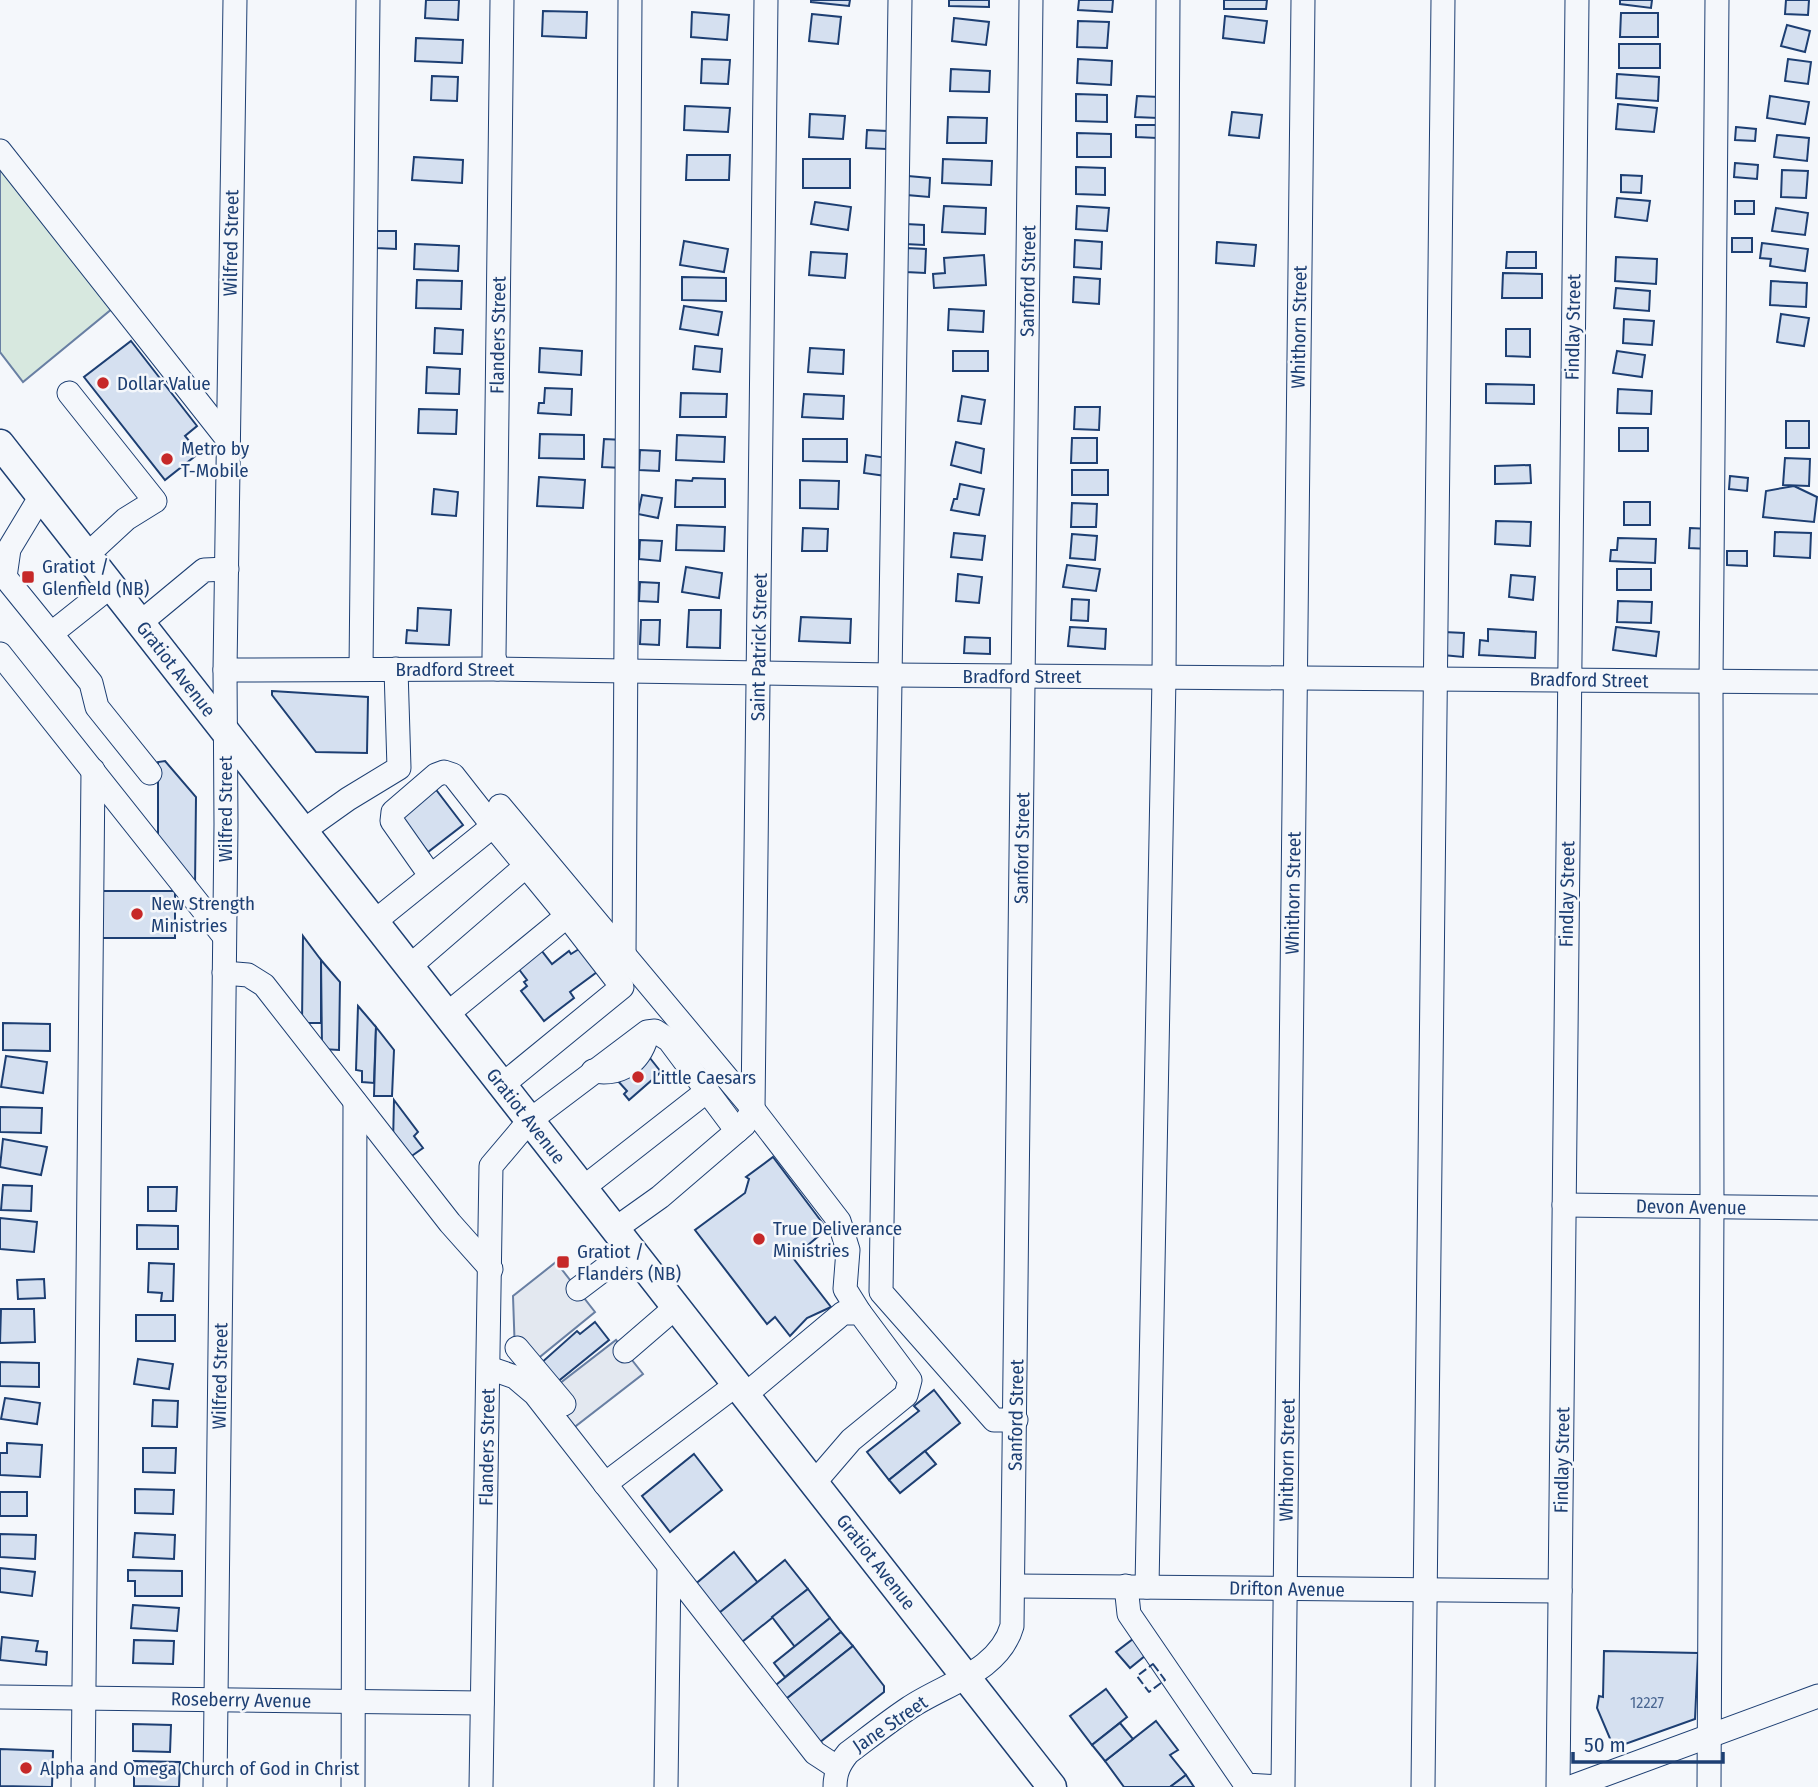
<svg xmlns="http://www.w3.org/2000/svg" width="1818" height="1787" viewBox="0 0 1818 1787" font-family="'Fira Sans Condensed',sans-serif">
<rect width="100%" height="100%" fill="#f4f7fb"/>
<path fill="#d7e8df" stroke="#687fa3" stroke-width="2" d="M0 166 113 308 23 382 0 352Z"/>
<path fill="#e3e8f0" stroke="#687fa3" stroke-width="2" d="M556 1262 595 1312 535 1361 555 1387 616 1340 643 1374 572 1429 515 1354 513 1296Z"/>
<g fill="#d5e0f0" stroke="#1d3f73" stroke-width="2">
<path d="M426 0H459L458 20 425 18Z"/>
<path d="M811 0H850L849 6 811 2Z"/>
<path d="M949 0H989V7L949 6Z"/>
<path d="M1079 0H1113L1112 12 1078 10Z"/>
<path d="M1224 0H1267L1266 9H1224Z"/>
<path d="M1620 0H1652L1651 8 1620 4Z"/>
<path d="M1786 0H1809L1808 15 1785 14Z"/>
<path d="M543 11 587 12 586 38 542 36Z"/>
<path d="M692 12 729 15 727 40 691 37Z"/>
<path d="M1621 13H1658V37H1620Z"/>
<path d="M812 14 841 17 838 44 809 41Z"/>
<path d="M1225 16 1267 21 1264 43 1223 38Z"/>
<path d="M954 18 989 22 986 45 952 41Z"/>
<path d="M1078 21 1109 22 1107 48 1077 47Z"/>
<path d="M1787 25 1810 31 1805 52 1781 46Z"/>
<path d="M416 38 463 40 462 63 415 61Z"/>
<rect x="1619" y="44" width="41" height="24"/>
<path d="M702 59 730 60 728 84 701 83Z"/>
<path d="M1078 59 1112 61 1111 85 1077 83Z"/>
<path d="M1788 59 1811 62 1808 84 1785 81Z"/>
<path d="M951 69 990 71 989 92 950 91Z"/>
<path d="M1617 74 1659 77 1658 101 1616 98Z"/>
<path d="M432 76 458 77 457 101 431 100Z"/>
<path d="M1076 94 1107 95V122L1076 121Z"/>
<path d="M1137 96 1159 97 1158 118 1135 117Z"/>
<path d="M1770 96 1809 102 1805 124 1767 118Z"/>
<path d="M1618 104 1657 108 1654 132 1616 129Z"/>
<path d="M685 106 730 108 728 132 684 130Z"/>
<path d="M1232 112 1262 115 1259 138 1229 135Z"/>
<path d="M810 114 845 116 843 139 809 137Z"/>
<path d="M948 117 987 118 986 143H947Z"/>
<path d="M1136 125H1158L1157 138 1136 137Z"/>
<path d="M1736 127 1756 129 1755 141 1735 140Z"/>
<path d="M867 130 887 131 886 149 866 148Z"/>
<path d="M1077 133 1111 134V157H1077Z"/>
<path d="M1777 135 1809 138 1807 161 1774 157Z"/>
<path d="M687 155H730L729 180H686Z"/>
<path d="M414 157 463 160 462 183 412 180Z"/>
<rect x="803" y="159" width="47" height="29"/>
<path d="M943 159 992 161 991 185 942 183Z"/>
<path d="M1735 163 1758 165 1757 179 1734 177Z"/>
<path d="M1076 167 1105 168V195L1076 194Z"/>
<path d="M1782 170 1808 171 1806 198 1781 197Z"/>
<path d="M1621 175 1642 176 1641 193 1621 192Z"/>
<path d="M908 176 930 178 929 197 907 195Z"/>
<path d="M1617 198 1650 201 1647 221 1615 217Z"/>
<rect x="1735" y="201" width="19" height="13"/>
<path d="M815 202 851 207 848 230 811 224Z"/>
<path d="M944 206 986 208 985 234 942 232Z"/>
<path d="M1077 206 1109 208 1107 231 1076 229Z"/>
<path d="M1776 208 1808 213 1805 235 1772 231Z"/>
<path d="M906 224 924 225V245L905 244Z"/>
<path d="M377 231H396V249L377 248Z"/>
<rect x="1732" y="238" width="20" height="14"/>
<path d="M1075 240 1102 242 1101 269 1074 267Z"/>
<path d="M684 241 728 249 724 272 680 265Z"/>
<path d="M1217 242 1256 245 1254 266 1216 263Z"/>
<path d="M1762 243 1808 249 1805 271 1770 266 1771 259 1760 258Z"/>
<path d="M415 244 459 246 458 271 414 269Z"/>
<path d="M907 248 926 249 925 273 906 272Z"/>
<path d="M811 252 847 254 845 278 809 275Z"/>
<path d="M1507 252H1536V268H1506Z"/>
<path d="M984 255 986 285 934 288 933 274 945 273 944 258Z"/>
<path d="M1616 257 1657 259 1656 284 1615 281Z"/>
<path d="M1503 273 1542 274V298H1502Z"/>
<path d="M682 277 726 278V301L682 300Z"/>
<path d="M1074 277 1100 279 1099 304 1073 302Z"/>
<path d="M417 280 462 281 461 309 416 308Z"/>
<path d="M1771 281 1807 283 1806 307 1770 305Z"/>
<path d="M1616 288 1650 291 1649 311 1614 308Z"/>
<path d="M684 306 722 312 718 335 680 329Z"/>
<path d="M949 309 984 311 983 332 948 330Z"/>
<path d="M1781 314 1809 318 1804 346 1777 342Z"/>
<path d="M1624 319 1654 321 1652 345 1623 343Z"/>
<path d="M435 328 463 330 462 354 434 353Z"/>
<path d="M1506 329H1530V357L1506 356Z"/>
<path d="M131 341 197 426 185 436 199 453 165 480 84 377Z"/>
<path d="M695 346 722 349 720 372 693 369Z"/>
<path d="M540 348 582 351 581 375 539 372Z"/>
<path d="M810 348 844 350 843 374 808 372Z"/>
<rect x="953" y="351" width="35" height="20"/>
<path d="M1617 351 1645 355 1642 377 1613 373Z"/>
<path d="M427 367 460 369 459 394 426 393Z"/>
<path d="M1486 384 1534 385V404L1486 403Z"/>
<path d="M545 388 572 389 571 415 538 413 539 403H544Z"/>
<path d="M1618 389 1652 391 1651 414 1617 413Z"/>
<path d="M681 393 727 394 726 417H680Z"/>
<path d="M804 394 844 396 843 419 802 417Z"/>
<path d="M962 396 985 400 981 424 958 421Z"/>
<path d="M1075 407H1100L1099 430 1074 429Z"/>
<path d="M419 409 457 410 456 434 418 433Z"/>
<rect x="1786" y="421" width="23" height="27"/>
<rect x="1619" y="428" width="29" height="23"/>
<path d="M540 434 584 435V459L539 458Z"/>
<path d="M677 435 725 437 724 462 676 460Z"/>
<path d="M1072 438H1097V463H1071Z"/>
<path d="M604 439 624 440 623 468 602 467Z"/>
<path d="M803 439H847V462L803 461Z"/>
<path d="M956 442 984 449 981 473 951 465Z"/>
<path d="M640 450 660 451 659 471 639 470Z"/>
<path d="M866 455 888 458 886 476 864 473Z"/>
<path d="M1785 458 1810 459 1809 486 1783 485Z"/>
<path d="M1530 465 1531 483 1495 484V466Z"/>
<rect x="1072" y="470" width="36" height="25"/>
<path d="M1730 476 1748 478 1747 491 1729 489Z"/>
<path d="M539 477 585 480 583 508 537 506Z"/>
<path d="M693 478 725 479V507H675L676 480 692 481Z"/>
<path d="M800 480 839 481 838 509 800 508Z"/>
<path d="M960 484 984 489 979 515 951 510 954 499H957Z"/>
<path d="M1794 486 1817 497 1814 522 1763 517 1766 491Z"/>
<path d="M434 489 458 492 456 516 432 514Z"/>
<path d="M642 495 662 498 658 518 638 514Z"/>
<rect x="1624" y="502" width="26" height="23"/>
<path d="M1072 503 1097 504 1096 527H1071Z"/>
<path d="M1496 521 1531 522 1530 546 1495 544Z"/>
<path d="M677 525 725 527 724 551 676 550Z"/>
<path d="M803 528 828 529 827 551H802Z"/>
<path d="M1690 528 1710 529 1709 549 1689 548Z"/>
<path d="M1775 532 1811 533 1810 558 1774 556Z"/>
<path d="M954 533 985 536 982 560 951 557Z"/>
<path d="M1072 534 1097 536 1095 560 1070 558Z"/>
<path d="M1618 538 1656 539 1655 563 1610 561 1611 550H1617Z"/>
<path d="M640 540 662 541 660 561 639 559Z"/>
<path d="M1727 551H1747V566L1727 565Z"/>
<path d="M1067 565 1100 569 1096 591 1063 587Z"/>
<path d="M686 567 722 573 719 598 682 592Z"/>
<rect x="1617" y="569" width="34" height="21"/>
<path d="M958 574 982 577 979 603 956 601Z"/>
<path d="M1511 575 1535 577 1533 600 1509 597Z"/>
<path d="M640 582 659 583 658 602 639 601Z"/>
<path d="M1072 599 1089 600 1088 621 1071 620Z"/>
<path d="M1618 601 1652 602 1651 623 1617 622Z"/>
<path d="M418 608 451 610 449 645 406 643 407 630 417 631Z"/>
<path d="M689 610H721L720 648 687 647Z"/>
<path d="M801 617 851 619 850 643 799 641Z"/>
<path d="M641 620H660L659 645 640 644Z"/>
<path d="M1070 627 1106 629 1105 649 1068 646Z"/>
<path d="M1616 627 1659 632 1656 656 1613 650Z"/>
<path d="M1488 629 1536 632 1535 658 1479 655 1480 640 1488 641Z"/>
<path d="M1444 632 1464 633 1463 657 1443 655Z"/>
<path d="M965 637 990 638V654L964 653Z"/>
<path d="M272 691 368 697 367 753 316 752 272 695Z"/>
<path d="M165 761 196 797 195 887 158 846V762Z"/>
<path d="M434 787 463 825 428 852 399 815Z"/>
<rect x="99" y="891" width="76" height="47"/>
<path d="M303 936 321 960V1023H302Z"/>
<path d="M579 949 597 972 570 992 574 998 544 1021 521 991 527 986 524 982 527 980 518 968 541 950 552 964 569 951 571 954Z"/>
<path d="M321 960 340 982 339 1050 322 1049Z"/>
<path d="M358 1006 376 1027 374 1083 362 1082V1071L356 1070Z"/>
<path d="M3 1023 50 1024V1051L3 1050Z"/>
<path d="M376 1027 394 1050 392 1096H374Z"/>
<path d="M646 1053 661 1072 629 1100 624 1094 627 1091 617 1080Z"/>
<path d="M6 1056 47 1062 43 1093 1 1087Z"/>
<path d="M394 1100 418 1132 414 1136 423 1148 406 1160 393 1143Z"/>
<path d="M0 1107 42 1108 41 1133 0 1132Z"/>
<path d="M3 1139 47 1147 41 1175 0 1167Z"/>
<path d="M773 1157 827 1229 802 1250 800 1247 790 1254 831 1307 807 1318 790 1336 775 1317 767 1324 695 1230 745 1193 749 1179 746 1177Z"/>
<path d="M3 1185 32 1186 31 1211 1 1210Z"/>
<path d="M148 1187H177L176 1211H148Z"/>
<path d="M0 1218 37 1222 34 1252 0 1249Z"/>
<path d="M137 1225 178 1226V1249H137Z"/>
<path d="M149 1263 174 1264 173 1301H161L162 1293 148 1292Z"/>
<path d="M44 1279 45 1298 18 1299 17 1280Z"/>
<path d="M1 1309H34L35 1342 0 1343Z"/>
<rect x="136" y="1315" width="39" height="26"/>
<path d="M595 1322 609 1340 556 1383 540 1364 577 1331 580 1334Z"/>
<path d="M138 1359 173 1364 169 1389 134 1384Z"/>
<path d="M0 1362 39 1363V1387L0 1386Z"/>
<path d="M934 1390 960 1423 889 1480 867 1452 919 1411 914 1406Z"/>
<path d="M5 1398 40 1403 37 1424 1 1419Z"/>
<path d="M153 1400 178 1401 177 1427 152 1426Z"/>
<path d="M7 1443 42 1445 40 1477 0 1475V1453H7Z"/>
<path d="M143 1448H176L175 1473 143 1472Z"/>
<path d="M925 1451 936 1464 900 1493 889 1480Z"/>
<path d="M694 1454 722 1490 670 1532 642 1496Z"/>
<path d="M135 1489 174 1490 173 1514 135 1513Z"/>
<rect x="0" y="1492" width="27" height="24"/>
<path d="M135 1533 175 1535 174 1559 133 1557Z"/>
<path d="M0 1534 36 1535 35 1559 0 1557Z"/>
<path d="M734 1552 758 1583 717 1615 693 1586Z"/>
<path d="M785 1560 808 1589 737 1646 714 1617Z"/>
<path d="M0 1568 35 1572 32 1596 0 1592Z"/>
<path d="M128 1570 182 1571V1596H135V1581H128Z"/>
<path d="M808 1589 830 1618 795 1647 772 1617Z"/>
<path d="M133 1605 179 1608 177 1631 131 1628Z"/>
<path d="M830 1618 841 1632 785 1677 774 1663Z"/>
<path d="M841 1632 853 1646 781 1703 771 1689Z"/>
<path d="M2 1637 38 1641 36 1651 47 1652 46 1665 0 1660Z"/>
<path d="M1133 1639 1146 1655 1130 1668 1116 1652Z"/>
<path d="M134 1640 174 1641 173 1664 133 1663Z"/>
<path d="M853 1646 884 1686V1692L815 1746 781 1703Z"/>
<path d="M1604 1651 1698 1653 1695 1719 1614 1748 1597 1708 1599 1696 1603 1697Z"/>
<path d="M1106 1689 1127 1717 1092 1745 1070 1716Z"/>
<path d="M1156 1721 1178 1750 1170 1755 1186 1775 1170 1787H1124L1105 1761Z"/>
<path d="M1120 1723 1133 1739 1105 1761 1092 1745Z"/>
<path d="M133 1724 171 1725 170 1752 133 1751Z"/>
<path d="M0 1749 53 1751 52 1787 0 1786Z"/>
<path d="M134 1761 180 1762 179 1787 134 1786Z"/>
<path d="M1186 1775 1194 1787H1170Z"/>
</g>
<g fill="none" stroke-linecap="round" stroke-linejoin="round">
<defs>
<g id="minor">
<path d="M900 0 881 1292 994 1420H1016"/>
<path d="M0 151 228 440"/>
<path d="M69 393 155 501 126 519 87 555"/>
<path d="M41 496 9 549 5 577 91 683 97 707 150 773"/>
<path d="M140 623 204 570 227 569"/>
<path d="M52 633 111 586"/>
<path d="M0 654 224 936"/>
<path d="M361 669 368 0"/>
<path d="M497 669 494 656 502 0"/>
<path d="M225 670 497 669 891 675 1818 682"/>
<path d="M500 806 753 1109 839 1221 848 1250 845 1289 860 1313"/>
<path d="M303 831 348 799 399 768 396 669"/>
<path d="M526 866 567 916"/>
<path d="M430 875 392 821 393 812 436 775 444 772 453 775 493 826"/>
<path d="M374 922 493 826 526 866 409 967"/>
<path d="M624 956 630 0"/>
<path d="M224 973 248 975 264 985 450 1223 491 1269"/>
<path d="M446 1015 567 916 622 987 501 1086"/>
<path d="M593 1071C617 1075 636 1066 645 1042"/>
<path d="M583 1188 707 1091"/>
<path d="M1564 1205 1818 1208"/>
<path d="M615 1229 660 1197 744 1125 753 1109 766 0"/>
<path d="M578 1289 631 1249"/>
<path d="M517 1348 564 1404"/>
<path d="M625 1351 676 1307"/>
<path d="M489 1368 515 1377 535 1394 815 1753 838 1768"/>
<path d="M745 1395 843 1313H860L910 1380 906 1395 851 1440 814 1483"/>
<path d="M605 1484 737 1384"/>
<path d="M1014 1586 1560 1591"/>
<path d="M1126 1586 1129 1614 1246 1785 1283 1787 1303 0"/>
<path d="M1147 1587 1164 677 1168 0"/>
<path d="M0 1697 482 1703"/>
<path d="M83 1787 93 770"/>
<path d="M215 1787 226 824 225 670 235 0"/>
<path d="M353 1787 355 1102"/>
<path d="M481 1787 491 1166 529 1121 647 1032 655 1031 669 1040 737 1131"/>
<path d="M666 1787 669 1566"/>
<path d="M835 1787C835 1773 839 1764 848 1753 868 1738 888 1722 909 1708 944 1684 999 1672 1012 1626L1031 0"/>
<path d="M1423 1787 1443 0"/>
<path d="M1558 1787 1577 0"/>
<path d="M1571 1787 1818 1696"/>
<path d="M1709 1787 1712 1207 1711 681 1717 0"/>
</g>
<path id="major" d="M0 444 1052 1787"/>
</defs>
<use href="#minor" stroke="#1d3f73" stroke-width="25"/>
<use href="#major" stroke="#1d3f73" stroke-width="31"/>
<use href="#minor" stroke="#f4f7fb" stroke-width="23"/>
<use href="#major" stroke="#f4f7fb" stroke-width="28"/>
<path stroke="#1d3f73" stroke-width="2" stroke-dasharray="9 3.5" stroke-linecap="butt" d="M1153 1664 1165 1680 1149 1692 1137 1676Z"/>
</g>
<g fill="#c62828" stroke="#f4f7fb" stroke-width="2.5">
<circle cx="103" cy="383" r="7"/>
<circle cx="167" cy="459" r="7"/>
<rect x="21" y="570" width="14" height="14" rx="3.5"/>
<circle cx="137" cy="914" r="7"/>
<circle cx="638" cy="1077" r="7"/>
<circle cx="759" cy="1239" r="7"/>
<rect x="556" y="1255" width="14" height="14" rx="3.5"/>
<circle cx="26" cy="1768" r="7"/>
</g>
<g text-anchor="middle" dominant-baseline="central" stroke-width="5" stroke-linejoin="round" paint-order="stroke">
<g font-size="16" fill="#4b6792">
<text x="1647" y="1702">12227</text>
</g>
<g font-size="19" fill="#1d3f73" stroke="#f4f7fb">
<text transform="translate(231 243) rotate(-89)">Wilfred Street</text>
<text transform="translate(1028 281) rotate(-89)">Sanford Street</text>
<text transform="translate(1299 327) rotate(-89)">Whithorn Street</text>
<text transform="translate(1573 327) rotate(-89)">Findlay Street</text>
<text transform="translate(498 335) rotate(-89)">Flanders Street</text>
<text transform="translate(759 647) rotate(-89)">Saint Patrick Street</text>
<text transform="translate(176 669) rotate(52)">Gratiot Avenue</text>
<text x="455" y="669">Bradford Street</text>
<text x="1022" y="676">Bradford Street</text>
<text transform="translate(1589 680) rotate(1)">Bradford Street</text>
<text transform="translate(225 809) rotate(-90)">Wilfred Street</text>
<text transform="translate(1022 848) rotate(-89)">Sanford Street</text>
<text transform="translate(1293 893) rotate(-89)">Whithorn Street</text>
<text transform="translate(1567 894) rotate(-89)">Findlay Street</text>
<text transform="translate(526 1116) rotate(52)">Gratiot Avenue</text>
<text transform="translate(1691 1207) rotate(1)">Devon Avenue</text>
<text transform="translate(220 1376) rotate(-89)">Wilfred Street</text>
<text transform="translate(1016 1415) rotate(-89)">Sanford Street</text>
<text transform="translate(487 1447) rotate(-89)">Flanders Street</text>
<text transform="translate(1287 1460) rotate(-89)">Whithorn Street</text>
<text transform="translate(1562 1460) rotate(-89)">Findlay Street</text>
<text transform="translate(876 1562) rotate(52)">Gratiot Avenue</text>
<text transform="translate(1287 1589) rotate(1)">Drifton Avenue</text>
<text transform="translate(241 1700) rotate(1)">Roseberry Avenue</text>
<text transform="translate(890 1724) rotate(-34)">Jane Street</text>
</g>
<g font-size="19" fill="#1d3f73" stroke="#f4f7fb" text-anchor="start">
<text x="117" y="383">Dollar Value</text>
<text x="181" y="448">Metro by<tspan x="181" dy="22">T-Mobile</tspan></text>
<text x="42" y="566">Gratiot /<tspan x="42" dy="22">Glenfield (NB)</tspan></text>
<text x="151" y="903">New Strength<tspan x="151" dy="22">Ministries</tspan></text>
<text x="652" y="1077">Little Caesars</text>
<text x="773" y="1228">True Deliverance<tspan x="773" dy="22">Ministries</tspan></text>
<text x="577" y="1251">Gratiot /<tspan x="577" dy="22">Flanders (NB)</tspan></text>
<text x="40" y="1768">Alpha and Omega Church of God in Christ</text>
</g>
</g>
<path d="M1573 1752v10h150v-10" fill="none" stroke="#1d3f73" stroke-width="3.5"/>
<text x="1584" y="1752" font-size="21" fill="#1d3f73" stroke="#f4f7fb" stroke-width="5" paint-order="stroke">50 m</text>
</svg>
